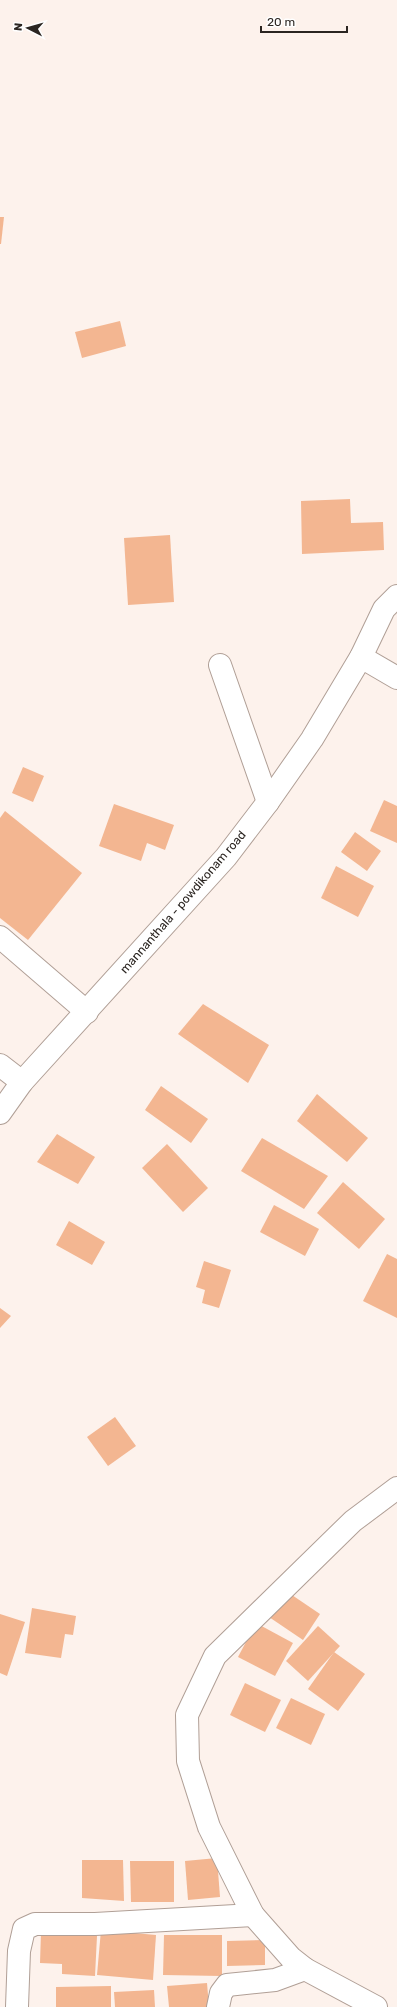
<svg xmlns="http://www.w3.org/2000/svg" width="397" height="2007" viewBox="0 0 397 2007" font-family="Rubik,sans-serif">
<rect width="100%" height="100%" fill="#fdf2ec"/>
<g fill="#f3b691">
<path d="M0 217H4L1 244H0Z"/>
<path d="M120 321 126 346 82 358 75 332Z"/>
<path d="M350 499 351 523 383 522 384 550 302 554 301 501Z"/>
<path d="M170 535 174 602 128 605 124 538Z"/>
<path d="M23 767 44 776 33 802 12 793Z"/>
<path d="M384 800 397 806V843L370 831Z"/>
<path d="M114 804 174 825 165 850 147 843 141 861 99 846Z"/>
<path d="M5 811 82 873 28 940 0 918V818Z"/>
<path d="M355 832 381 851 367 871 341 852Z"/>
<path d="M336 866 374 886 358 917 321 898Z"/>
<path d="M203 1004 269 1045 248 1083 178 1034Z"/>
<path d="M161 1086 208 1119 191 1143 145 1110Z"/>
<path d="M317 1094 368 1138 347 1162 297 1121Z"/>
<path d="M57 1134 95 1157 78 1184 37 1162Z"/>
<path d="M262 1138 328 1176 304 1209 241 1171Z"/>
<path d="M167 1144 208 1188 183 1212 142 1168Z"/>
<path d="M343 1182 385 1219 359 1249 317 1213Z"/>
<path d="M274 1205 319 1229 305 1256 260 1232Z"/>
<path d="M69 1221 105 1242 92 1265 56 1245Z"/>
<path d="M387 1254 397 1259V1318L363 1301Z"/>
<path d="M204 1261 231 1270 219 1308 202 1303 205 1290 196 1287Z"/>
<path d="M0 1308 11 1316 0 1328Z"/>
<path d="M115 1417 136 1446 108 1466 87 1437Z"/>
<path d="M286 1591 320 1614 303 1640 269 1617Z"/>
<path d="M32 1608 76 1616 73 1635 65 1634 61 1658 25 1653Z"/>
<path d="M0 1614 25 1622 7 1676 0 1673Z"/>
<path d="M256 1623 293 1643 275 1676 238 1657Z"/>
<path d="M318 1626 340 1646 308 1681 286 1661Z"/>
<path d="M334 1652 365 1674 338 1711 308 1689Z"/>
<path d="M245 1683 281 1700 265 1732 230 1715Z"/>
<path d="M291 1698 325 1714 311 1745 276 1728Z"/>
<path d="M217 1858 220 1897 188 1900 185 1861Z"/>
<path d="M82 1860H123L124 1901 82 1898Z"/>
<path d="M130 1861H174V1902H131Z"/>
<path d="M101 1930 156 1935 153 1980 97 1975Z"/>
<path d="M41 1932 97 1936 95 1976 62 1974V1964L40 1963Z"/>
<path d="M164 1935H222V1976L163 1975Z"/>
<path d="M265 1940V1965L227 1966V1941Z"/>
<path d="M207 1983 209 2007H169L167 1986Z"/>
<path d="M111 1986V2007H56V1987Z"/>
<path d="M154 1990 155 2007H115L114 1992Z"/>
</g>
<g fill="none" stroke-linecap="round" stroke-linejoin="round">
<defs>
<g id="minor">
<path d="M361 657 397 678"/>
<path d="M220 665 268 802"/>
<path d="M0 937 87 1012"/>
<path d="M0 1065 22 1082"/>
<path d="M17 2007 19 1951 24 1929 35 1924H95L253 1915"/>
<path d="M218 2007 221 1993 227 1985 275 1980 305 1969"/>
<path d="M376 2007 305 1969 291 1958 253 1915 209 1827 188 1761 187 1715 215 1656 353 1521 397 1488"/>
</g>
<path id="major" d="M0 1113 22 1082 226 857 268 802 312 739 361 657 384 609 397 596"/>
</defs>
<use href="#minor" stroke="#b09f96" stroke-width="24"/>
<use href="#major" stroke="#b09f96" stroke-width="24"/>
<use href="#minor" stroke="#fff" stroke-width="22"/>
<use href="#major" stroke="#fff" stroke-width="22"/>
</g>
<g text-anchor="middle" dominant-baseline="central" stroke-width="3.5" stroke-linejoin="round" paint-order="stroke">
<g font-size="12" fill="#2b2521" stroke="#fff">
<text transform="translate(183 902) rotate(-49)">mannanthala - powdikonam road</text>
</g>
</g>
<g transform="translate(28 28) rotate(276)" stroke="#ffffff" stroke-width="3" paint-order="stroke">
<path d="M0-3L7 15L0 10L-7 15Z" fill="#2b2521"/>
<text y="-6" font-size="11" font-weight="bold" text-anchor="middle" fill="#2b2521">N</text>
</g>
<path d="M261 26v6h86v-6" fill="none" stroke="#2b2521" stroke-width="2"/>
<text x="267" y="26" font-size="12" fill="#2b2521" stroke="#ffffff" stroke-width="3" paint-order="stroke">20 m</text>
</svg>
